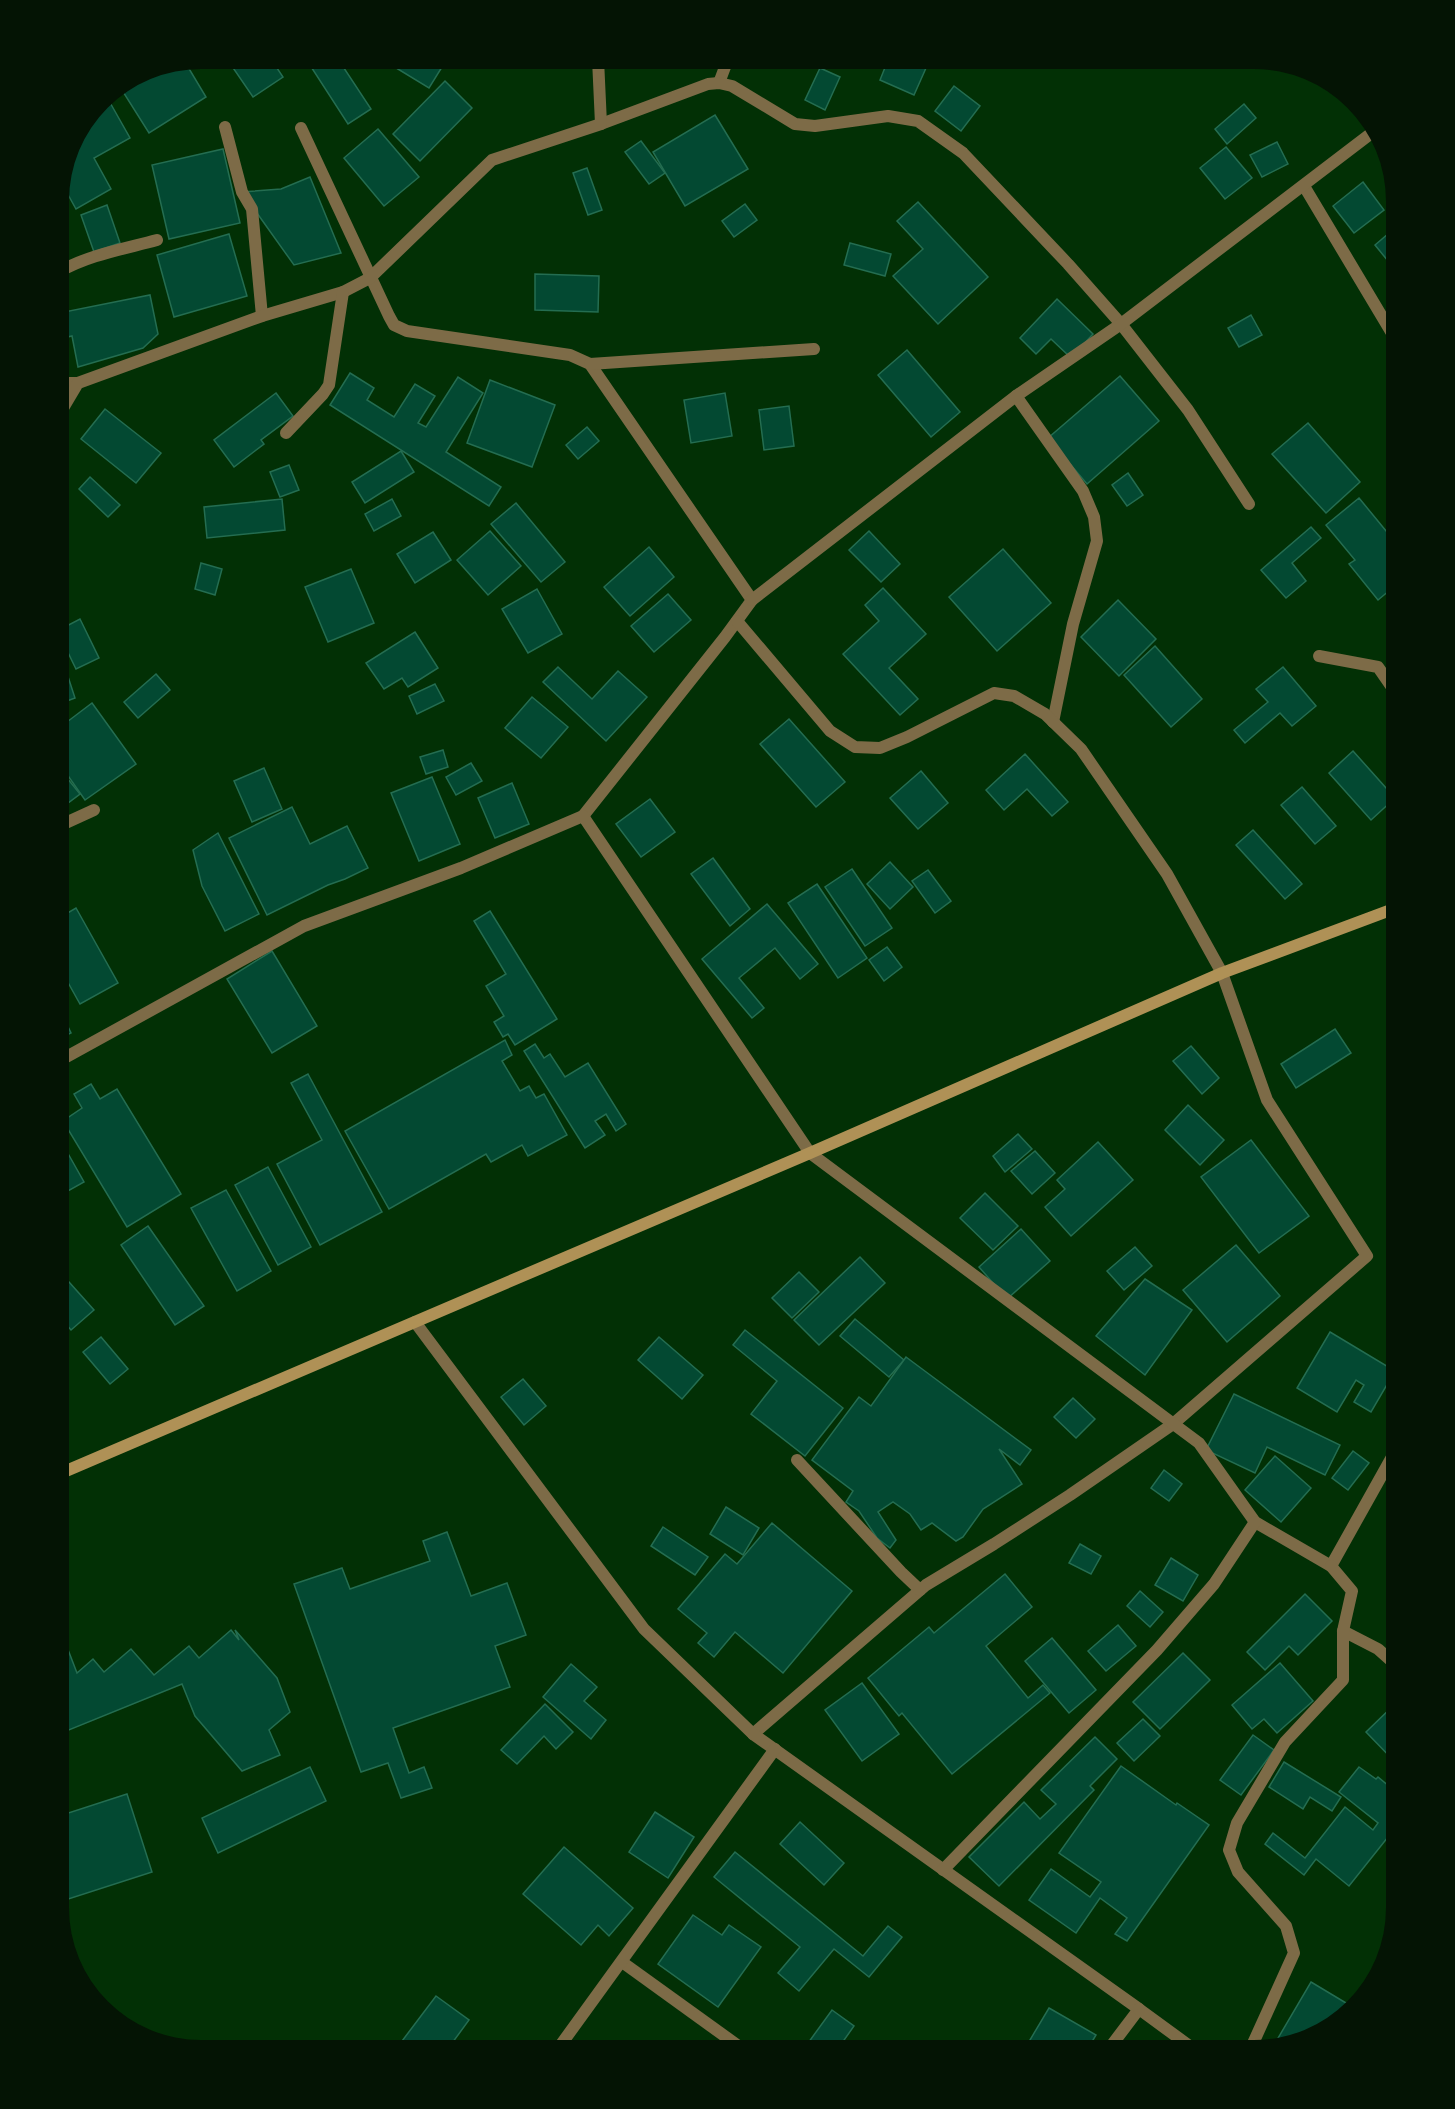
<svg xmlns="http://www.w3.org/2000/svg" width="1455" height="2109" viewBox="0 0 1455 2109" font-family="'IBM Plex Sans',sans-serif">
<rect width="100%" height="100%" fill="#023005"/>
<g fill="#034932" stroke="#246d51" stroke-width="1.5">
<path d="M227 59H271L283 77 253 97Z"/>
<path d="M306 59H338L371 109 348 124Z"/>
<path d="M391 59H447L429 88 388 63Z"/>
<path d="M884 59H930L914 95 880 80 888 60Z"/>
<path d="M185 62 206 97 149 133 120 87 147 69Z"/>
<path d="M820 68 840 77 825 110 805 100Z"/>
<path d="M445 81 472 108 420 161 393 134Z"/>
<path d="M954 86 980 106 961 131 935 111Z"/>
<path d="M108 99 130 138 94 158 111 189 76 209 61 182 69 146 96 106Z"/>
<path d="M1244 104 1256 118 1227 144 1215 129Z"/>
<path d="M715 115 748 169 685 206 653 152Z"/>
<path d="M378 129 419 177 384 206 344 158Z"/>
<path d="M641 141 665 173 649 184 625 152Z"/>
<path d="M1277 142 1288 164 1262 177 1250 155Z"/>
<path d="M1226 147 1252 178 1225 199 1200 168Z"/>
<path d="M223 149 240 223 169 239 152 165Z"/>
<path d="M587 168 602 210 588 215 573 173Z"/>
<path d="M310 177 341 253 294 265 242 192 281 189Z"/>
<path d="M1363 182 1384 210 1354 233 1333 206Z"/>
<path d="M918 202 988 277 938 324 893 276 923 249 897 221Z"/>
<path d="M745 204 757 220 734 237 722 221Z"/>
<path d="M107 205 120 243 94 252 81 215Z"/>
<path d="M1395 228 1396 230V255L1388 261 1375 245Z"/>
<path d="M229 234 247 296 174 317 157 255Z"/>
<path d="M850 243 891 254 885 276 844 265Z"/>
<path d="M535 274 599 276 598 312 535 310Z"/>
<path d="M150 295 158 334 143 348 78 367 72 336 59 339V313Z"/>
<path d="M1057 299 1093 334 1071 358 1051 339 1036 354 1020 338Z"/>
<path d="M1251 315 1262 335 1239 347 1228 328Z"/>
<path d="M907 350 960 412 931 437 878 375Z"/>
<path d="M350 373 374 388 367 400 394 417 415 384 435 396 418 423 426 427 458 377 483 393 446 452 501 487 489 506 330 405Z"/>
<path d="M1120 376 1159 421 1087 484 1048 438Z"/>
<path d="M490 380 555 405 532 467 467 443Z"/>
<path d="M276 393 293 416 261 440 264 444 234 467 214 440Z"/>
<path d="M725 393 732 436 691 443 684 400Z"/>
<path d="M789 406 794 446 764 450 759 410Z"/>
<path d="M105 409 161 453 136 483 81 439Z"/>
<path d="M1308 423 1360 482 1326 513 1272 454Z"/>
<path d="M587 427 599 441 578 459 566 445Z"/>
<path d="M401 451 414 472 365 503 352 482Z"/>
<path d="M289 465 299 490 280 497 270 472Z"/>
<path d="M1128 473 1143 495 1127 506 1112 485Z"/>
<path d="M90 477 120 505 108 517 79 489Z"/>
<path d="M1359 498 1396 543V585L1378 600 1349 564 1355 560 1326 525Z"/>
<path d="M282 499 285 530 207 538 204 507Z"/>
<path d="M392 499 401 516 374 531 365 514Z"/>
<path d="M516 503 565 562 541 582 491 524Z"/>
<path d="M1311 527 1321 538 1292 563 1306 581 1286 598 1261 570Z"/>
<path d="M490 531 521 566 488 595 457 560Z"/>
<path d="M869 531 900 564 881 582 849 550Z"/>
<path d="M433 532 451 560 415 583 397 554Z"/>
<path d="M649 547 674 577 630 616 604 587Z"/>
<path d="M1003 549 1051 603 997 651 949 597Z"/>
<path d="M201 563 222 569 215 595 195 589Z"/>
<path d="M351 569 374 623 328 642 305 587Z"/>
<path d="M883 588 926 634 889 668 918 699 900 715 843 654 879 621 865 605Z"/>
<path d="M537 589 562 634 528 653 502 609Z"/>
<path d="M668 594 691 620 654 652 631 626Z"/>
<path d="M1118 600 1156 639 1119 676 1081 637Z"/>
<path d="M80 619 99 658 76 669 59 634V630Z"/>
<path d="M415 632 438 668 408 687 402 678 384 689 366 663Z"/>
<path d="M1155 646 1202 699 1171 727 1124 675Z"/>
<path d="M59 649 75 698 59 704Z"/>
<path d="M558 667 592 699 618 671 647 697 606 741 543 682Z"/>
<path d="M1283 667 1316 706 1292 726 1280 713 1245 743 1234 730 1268 702 1256 689Z"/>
<path d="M156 674 170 690 138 718 124 702Z"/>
<path d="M435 684 444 701 417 714 409 696Z"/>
<path d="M532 697 568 727 541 758 505 728Z"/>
<path d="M92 703 136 764 85 800 59 763V728Z"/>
<path d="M789 719 845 782 816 807 760 744Z"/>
<path d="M443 750 448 767 426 774 420 757Z"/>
<path d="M1353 751 1395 798 1371 820 1329 773Z"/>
<path d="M1025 754 1068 802 1052 816 1027 789 1004 810 986 790Z"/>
<path d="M471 763 482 781 456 795 446 777Z"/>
<path d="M264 768 282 809 252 822 234 781Z"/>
<path d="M921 771 948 803 918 829 890 798Z"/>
<path d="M432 777 460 844 419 861 391 793Z"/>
<path d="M67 778 80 794 60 809 59 785Z"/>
<path d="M512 783 529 824 495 838 478 798Z"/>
<path d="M1302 787 1336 826 1315 844 1281 805Z"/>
<path d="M650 799 675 832 641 857 616 824Z"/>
<path d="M292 807 310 844 347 826 368 868 345 879 328 885 267 915 229 838Z"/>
<path d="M1253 830 1302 884 1285 899 1236 845Z"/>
<path d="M218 833 259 914 225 931 202 886 193 850Z"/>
<path d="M713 858 750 909 730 926 691 874Z"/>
<path d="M890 862 913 887 890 909 867 884Z"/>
<path d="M852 869 892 928 865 946 825 887Z"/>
<path d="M928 870 951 901 935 913 912 881Z"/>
<path d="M817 884 867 958 838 978 788 903Z"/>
<path d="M767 904 818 964 800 979 775 948 739 978 764 1008 752 1018 702 959Z"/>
<path d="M76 908 118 983 80 1004 66 979 59 983V918Z"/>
<path d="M490 911 557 1019 515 1045 508 1034 503 1037 494 1022 504 1016 486 986 506 974 474 921Z"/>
<path d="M887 947 902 967 884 981 869 960Z"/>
<path d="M272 951 317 1026 272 1053 227 979Z"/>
<path d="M59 1008 71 1033 59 1039Z"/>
<path d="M1335 1029 1351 1053 1296 1088 1281 1064Z"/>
<path d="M505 1040 512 1055 502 1061 520 1091 529 1086 536 1098 544 1094 567 1135 528 1156 522 1145 491 1162 486 1154 389 1209 345 1131Z"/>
<path d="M535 1044 544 1058 550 1054 565 1077 588 1063 626 1124 616 1131 606 1114 595 1121 605 1135 585 1148 524 1051Z"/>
<path d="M1191 1046 1219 1078 1202 1094 1173 1061Z"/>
<path d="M308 1074 382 1212 320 1245 277 1164 322 1140 291 1083Z"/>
<path d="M91 1084 100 1099 117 1089 181 1194 127 1227 63 1121 82 1108 74 1094Z"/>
<path d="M1188 1105 1224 1140 1200 1165 1165 1130Z"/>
<path d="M1018 1134 1032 1149 1005 1172 993 1156Z"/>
<path d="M1251 1140 1309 1216 1259 1253 1201 1177Z"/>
<path d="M1098 1142 1133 1180 1071 1236 1045 1207 1065 1189 1057 1180Z"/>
<path d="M66 1150 84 1182 59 1196V1155Z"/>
<path d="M1035 1151 1055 1173 1032 1194 1011 1171Z"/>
<path d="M268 1167 311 1247 278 1265 235 1185Z"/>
<path d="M226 1190 271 1271 237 1291 191 1208Z"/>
<path d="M985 1193 1018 1226 993 1250 960 1218Z"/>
<path d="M148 1226 204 1306 175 1325 121 1245Z"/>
<path d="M1021 1229 1050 1261 1007 1299 979 1267Z"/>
<path d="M1236 1245 1280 1296 1227 1342 1183 1290Z"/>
<path d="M1135 1247 1152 1266 1124 1290 1107 1271Z"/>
<path d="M860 1257 885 1283 819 1345 794 1320Z"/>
<path d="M799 1272 819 1292 792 1318 772 1298Z"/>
<path d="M1145 1279 1192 1310 1145 1375 1096 1336Z"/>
<path d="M69 1282 94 1310 71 1330 59 1316V1291Z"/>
<path d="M855 1319 904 1360 889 1377 840 1336Z"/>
<path d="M745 1330 843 1408 805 1456 751 1414 777 1381 733 1345Z"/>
<path d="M1330 1332 1395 1371 1371 1412 1354 1402 1364 1385 1356 1380 1337 1412 1297 1388Z"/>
<path d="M101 1337 128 1369 110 1384 83 1352Z"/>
<path d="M659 1337 703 1375 682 1399 638 1360Z"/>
<path d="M906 1357 1031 1450 1020 1465 999 1449 1022 1484 983 1509 963 1537 956 1541 932 1523 921 1530 910 1514 893 1502 878 1512 896 1540 890 1548 877 1538 859 1511 846 1502 853 1491 812 1460 859 1397 871 1406Z"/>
<path d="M523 1379 546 1406 524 1425 501 1397Z"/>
<path d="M1234 1394 1340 1445 1325 1475 1267 1447 1255 1473 1206 1450Z"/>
<path d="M1073 1398 1095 1419 1076 1438 1054 1417Z"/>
<path d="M1353 1451 1369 1463 1348 1490 1332 1478Z"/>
<path d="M1275 1456 1311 1488 1281 1522 1245 1490Z"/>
<path d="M1164 1470 1182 1484 1169 1501 1151 1488Z"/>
<path d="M726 1507 759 1528 743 1555 710 1534Z"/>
<path d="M772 1523 852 1591 783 1673 735 1632 714 1657 698 1643 707 1633 678 1609 725 1554 737 1564Z"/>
<path d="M663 1527 708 1557 695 1575 651 1546Z"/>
<path d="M447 1532 471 1596 507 1583 526 1635 495 1646 510 1687 393 1728 409 1773 424 1767 432 1788 401 1798 388 1763 361 1772 294 1584 342 1568 350 1589 430 1561 423 1541Z"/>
<path d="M1080 1544 1101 1556 1091 1574 1069 1563Z"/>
<path d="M1171 1558 1198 1575 1183 1601 1155 1585Z"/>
<path d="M1005 1574 1032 1607 986 1646 1028 1698 1043 1685 1050 1693 952 1774 902 1713 899 1716 868 1678 929 1627 934 1633Z"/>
<path d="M1140 1591 1163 1612 1150 1627 1127 1606Z"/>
<path d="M1305 1594 1332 1621 1298 1655 1289 1646 1265 1670 1247 1652Z"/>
<path d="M1118 1625 1136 1646 1106 1671 1088 1651Z"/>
<path d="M231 1630 239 1640 235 1630 277 1678 290 1712 269 1730 280 1755 242 1771 195 1716 182 1684 59 1734V1651L67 1647 77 1673 93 1659 104 1672 131 1649 154 1675 189 1646 199 1658Z"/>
<path d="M1052 1638 1096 1690 1069 1713 1025 1661Z"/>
<path d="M1183 1653 1210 1680 1160 1729 1133 1702Z"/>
<path d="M1280 1663 1313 1701 1277 1733 1264 1719 1252 1729 1232 1705Z"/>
<path d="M571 1664 597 1687 584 1701 606 1720 591 1739 543 1697Z"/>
<path d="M862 1683 899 1734 862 1761 825 1710Z"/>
<path d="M545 1704 573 1732 556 1749 544 1736 517 1764 501 1750Z"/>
<path d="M1394 1705 1396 1708V1763L1366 1732Z"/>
<path d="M1143 1719 1160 1736 1134 1761 1117 1743Z"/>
<path d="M1253 1735 1274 1750 1241 1795 1220 1780Z"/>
<path d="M1095 1737 1117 1759 1090 1786 1094 1790 999 1886 969 1857 1024 1802 1040 1819 1056 1804 1041 1790Z"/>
<path d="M1284 1762 1341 1797 1332 1811 1310 1797 1303 1809 1269 1787Z"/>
<path d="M1121 1766 1176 1805 1177 1803 1209 1825 1127 1941 1115 1934 1127 1918 1100 1898 1076 1933 1029 1900 1051 1869 1090 1897 1101 1882 1059 1853Z"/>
<path d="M310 1767 326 1801 218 1853 202 1818Z"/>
<path d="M1359 1767 1376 1779 1378 1777 1396 1792V1827L1349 1886 1316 1859 1304 1875 1265 1844 1273 1833 1305 1858 1345 1807 1373 1830 1378 1823 1339 1792Z"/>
<path d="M127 1794 152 1872 59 1902V1816Z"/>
<path d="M655 1812 694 1837 668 1878 629 1852Z"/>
<path d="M800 1822 844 1863 824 1885 780 1844Z"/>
<path d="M564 1847 633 1908 609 1936 598 1925 581 1945 523 1894Z"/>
<path d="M735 1852 863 1956 888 1926 902 1937 869 1977 834 1949 799 1991 778 1973 800 1947 714 1877Z"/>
<path d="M693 1915 722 1935 729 1925 761 1947 718 2007 658 1964Z"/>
<path d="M1311 1982 1351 2006 1325 2032 1274 2045Z"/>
<path d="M436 1996 469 2020 447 2050H398L396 2049Z"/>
<path d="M1049 2008 1096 2035 1087 2050H1024Z"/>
<path d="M832 2010 854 2026 837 2050H803Z"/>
</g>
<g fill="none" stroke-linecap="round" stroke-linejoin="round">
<g stroke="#7d6b47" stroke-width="12">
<path d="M719 83 728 59"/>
<path d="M601 124 708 84 719 83 732 86 795 124 815 126 888 116 918 121 963 153 1068 264 1121 324 1188 410 1249 504"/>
<path d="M225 127 242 192 252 209 262 316"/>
<path d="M301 128 389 316 394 325 407 331 570 355 590 364 752 600 725 637 583 816"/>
<path d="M1304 186 1396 340"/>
<path d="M59 272C88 255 124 249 157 240"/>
<path d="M590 364 814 349"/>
<path d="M59 383H78"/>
<path d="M1016 396 1083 491 1094 517 1097 541 1073 624 1053 722"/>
<path d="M59 415 78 383 262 316 343 292 370 278 492 160 601 124 598 59"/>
<path d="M286 433 323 394 329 385 343 292"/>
<path d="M752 600 1016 396 1121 324 1369 135"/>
<path d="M737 621 830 731 855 747 880 748 907 737 994 693 1014 696 1045 714 1081 749 1167 874 1222 973 1267 1100 1367 1256 1173 1424 1070 1495 994 1544 926 1585 753 1734"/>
<path d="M1319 656 1378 667 1396 693"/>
<path d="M59 826 94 810"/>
<path d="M59 1061 304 926 461 868 583 816 810 1153 1199 1443 1255 1522 1331 1566 1392 1457 1393 1426 1396 1411"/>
<path d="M415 1322 644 1629 753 1734 1139 2009 1108 2050"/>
<path d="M797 1460 901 1572 920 1590"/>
<path d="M1343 1631 1378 1649 1396 1665"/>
<path d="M943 1870 1157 1650 1214 1584 1255 1522"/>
<path d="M622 1962 744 2050"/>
<path d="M1139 2009 1195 2050"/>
<path d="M557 2050 775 1749"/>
<path d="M1250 2050 1294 1953 1286 1926 1238 1872 1229 1850 1237 1823 1285 1742 1343 1680V1631L1352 1591 1331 1566"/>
</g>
<path stroke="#af9156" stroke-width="12" d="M59 1474 810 1153 1222 973 1396 908"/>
</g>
<path d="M0 0H1455V2109H0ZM201 69H1254A132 132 0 0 1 1386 201V1908A132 132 0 0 1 1254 2040H201A132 132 0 0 1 69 1908V201A132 132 0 0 1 201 69Z" fill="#041404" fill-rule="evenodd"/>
</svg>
